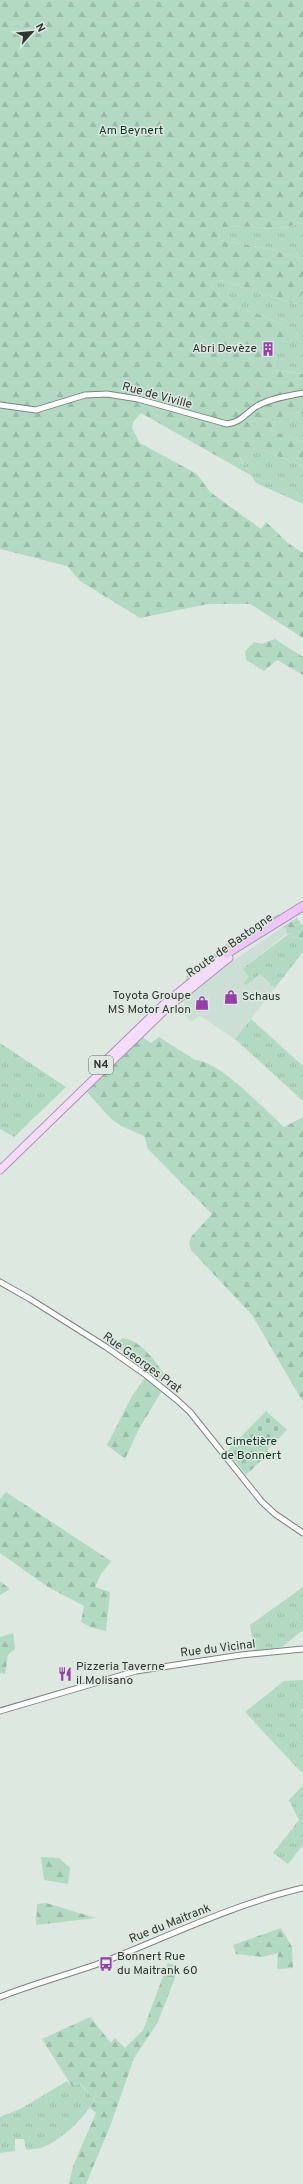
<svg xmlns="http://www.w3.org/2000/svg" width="303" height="2184" viewBox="0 0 303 2184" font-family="Overpass,sans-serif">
<defs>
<pattern id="grass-tufts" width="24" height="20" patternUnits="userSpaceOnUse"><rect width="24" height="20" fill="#b2dac2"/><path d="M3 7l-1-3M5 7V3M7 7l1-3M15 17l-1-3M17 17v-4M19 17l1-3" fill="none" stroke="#99bca7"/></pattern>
<pattern id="forest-firs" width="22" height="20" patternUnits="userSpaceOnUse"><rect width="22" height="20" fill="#b2dac2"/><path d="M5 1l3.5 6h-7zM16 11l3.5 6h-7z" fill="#99bca7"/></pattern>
<pattern id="cemetery-stones" width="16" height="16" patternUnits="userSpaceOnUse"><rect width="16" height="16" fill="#b2dac2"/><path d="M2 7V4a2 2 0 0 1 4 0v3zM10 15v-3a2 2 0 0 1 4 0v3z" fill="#99bca7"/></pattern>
</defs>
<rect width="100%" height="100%" fill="#dde8e1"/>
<path fill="#ccdfd4" d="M283 927 287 929 286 934 242 969 260 974 275 988 235 1039 202 1017 199 1016 191 1022 184 1014 180 1016V1009L185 1004 178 998Z"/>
<g fill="url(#grass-tufts)">
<path d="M303 223V259L269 249 219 240 220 228 240 226 273 229Z"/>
<path d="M220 280 295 304 303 292V374L273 370 278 342 281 343 286 326 265 317 224 302 211 285Z"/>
<path d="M298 412 303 414V442L270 430 277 418Z"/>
<path d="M240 448 252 453 262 450 303 466V504L256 483 239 456Z"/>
<path d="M279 914 280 916 185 982 187 976 229 942Z"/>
<path d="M290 933 293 937 303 940V952L275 988 260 974 246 985 244 982 249 977 242 969Z"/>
<path d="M251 1019 303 1066V1101L235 1039Z"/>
<path d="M0 1043 66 1087 14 1137 0 1129Z"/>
<path d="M303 1587V1630L282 1647 254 1651 250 1625Z"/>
<path d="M303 1680V1708L301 1710 303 1713V1772L300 1771 245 1712 284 1681Z"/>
<path d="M303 1785V1845L288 1864 273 1853 299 1820 289 1800Z"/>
<path d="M67 2081 73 2088 79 2083 95 2100C84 2118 62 2140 41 2148 37 2149 30 2149 26 2150L24 2139H15V2151L0 2153V2117L22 2108Z"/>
</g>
<g fill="url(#forest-firs)">
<path d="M0 0H303V223L273 229 240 226 220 228 219 240 269 249 303 259V292L295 304 220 280 211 285 224 302 265 317 286 326 282 343H278L273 370 303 374V414L298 412 277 418 270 430 303 442V466L262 450 252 453 240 449 242 455 239 457 252 476 141 413 133 422 132 428 140 443 197 474 210 492 261 529 266 522 288 543 303 553V638L250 604H208L140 618 80 581 67 566 0 549Z"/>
<path d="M275 639 303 657V675L277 660 264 671 246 660 245 651 254 642 262 644Z"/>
<path d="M297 918 303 926V940L293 937 290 933 286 934 287 929 283 927Z"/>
<path d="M141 1036 151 1043 159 1037 195 1060C220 1061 265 1110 284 1127L303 1117V1402L252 1315 191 1250 189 1243 191 1237 212 1214 148 1149 144 1136 121 1126 110 1118 87 1092Z"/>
<path d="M123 1338C143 1342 154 1360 165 1375L163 1382 114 1345Z"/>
<path d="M145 1378 162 1391 140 1427 125 1459 107 1445 132 1396Z"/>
<path d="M6 1492 111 1561 101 1574 95 1587 110 1592 106 1631 93 1628 81 1622 84 1606 48 1587 0 1553V1499Z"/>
<path d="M0 1581 10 1589 0 1595Z"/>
<path d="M13 1633 15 1649 8 1655 5 1674 0 1673V1637Z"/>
<path d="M41 1857 59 1858 70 1868 68 1884 44 1880Z"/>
<path d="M46 1903 96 1918 36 1925 37 1904Z"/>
<path d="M281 1928 292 1947 293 1968 277 1969 278 1953 263 1957 236 1954 233 1945Z"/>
<path d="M168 1963 179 1967 158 2022 134 2058 111 2124 86 2184H69L73 2166 96 2113 90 2108 95 2100 80 2083 73 2088 42 2039 90 2017 111 2043 115 2038 125 2048 143 2030Z"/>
</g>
<path fill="url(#cemetery-stones)" d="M266 1411 287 1430 267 1450 269 1453 246 1475 227 1451Z"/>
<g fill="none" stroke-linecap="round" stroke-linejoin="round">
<defs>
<g id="minor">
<path d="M0 405 36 410 85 395 107 394 138 399 227 424C240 423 246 413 257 406 271 398 288 396 303 393"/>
<path d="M0 1282 30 1299 106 1347 146 1375 177 1400 190 1412 262 1502 275 1514 303 1533"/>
<path d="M0 1711 136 1671 241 1655 303 1649"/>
<path d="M0 1997C35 1983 71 1974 106 1961 171 1935 235 1904 303 1888"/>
</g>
<g id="major">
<path d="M105 1061 164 1004 226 954"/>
<path d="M0 1170 167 1008 229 958"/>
</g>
<path id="highway" d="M226 954 303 906"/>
</defs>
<use href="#minor" stroke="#7a847e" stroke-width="7"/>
<use href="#major" stroke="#ac93b3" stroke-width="9"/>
<use href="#highway" stroke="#ac93b3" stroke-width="10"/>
<use href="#minor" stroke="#fff" stroke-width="5"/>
<use href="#major" stroke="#f5dcfb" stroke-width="7"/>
<use href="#highway" stroke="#eec5f9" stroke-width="8"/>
</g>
<defs>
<symbol id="building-bare" viewBox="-9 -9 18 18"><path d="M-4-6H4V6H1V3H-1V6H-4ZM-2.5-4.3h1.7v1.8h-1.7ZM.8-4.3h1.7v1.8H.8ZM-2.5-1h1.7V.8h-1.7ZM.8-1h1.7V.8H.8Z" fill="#963eab" stroke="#dde8e1" stroke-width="2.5" paint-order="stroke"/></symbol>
<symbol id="shop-bare" viewBox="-9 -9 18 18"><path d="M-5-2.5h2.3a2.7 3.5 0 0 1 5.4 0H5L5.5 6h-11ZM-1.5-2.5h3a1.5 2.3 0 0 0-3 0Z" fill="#963eab" stroke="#dde8e1" stroke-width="2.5" paint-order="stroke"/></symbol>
<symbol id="restaurant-bare" viewBox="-9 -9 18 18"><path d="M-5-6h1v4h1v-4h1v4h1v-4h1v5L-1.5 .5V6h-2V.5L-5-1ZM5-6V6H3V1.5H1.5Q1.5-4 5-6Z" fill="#963eab" stroke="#dde8e1" stroke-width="2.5" paint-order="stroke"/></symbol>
<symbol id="bus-bare" viewBox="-9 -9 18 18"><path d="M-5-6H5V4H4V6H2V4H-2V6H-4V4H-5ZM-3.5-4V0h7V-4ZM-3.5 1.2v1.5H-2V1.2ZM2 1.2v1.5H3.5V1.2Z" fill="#963eab" stroke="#dde8e1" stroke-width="2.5" paint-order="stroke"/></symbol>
</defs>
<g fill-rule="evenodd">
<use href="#building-bare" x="258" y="339" width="20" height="20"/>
<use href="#shop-bare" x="221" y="987" width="20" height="20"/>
<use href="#shop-bare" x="192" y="993" width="20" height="20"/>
<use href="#restaurant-bare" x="55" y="1664" width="20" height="20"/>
<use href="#bus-bare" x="96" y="1954" width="20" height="20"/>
</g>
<g text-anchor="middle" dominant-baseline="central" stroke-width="3" stroke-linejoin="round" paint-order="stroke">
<rect fill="#dde8e1" stroke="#646b66" stroke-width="1" x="89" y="1056" width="24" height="18" rx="3"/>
<g font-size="11" font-weight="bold" fill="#303532">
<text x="101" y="1065">N4</text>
</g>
<g font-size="12" fill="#0f3523" stroke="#dde8e1">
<text x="131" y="131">Am Beynert</text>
<text x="251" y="1442">Cimetière<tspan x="251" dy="14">de Bonnert</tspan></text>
</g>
<g font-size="12" fill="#303532" stroke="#dde8e1" text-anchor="start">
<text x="257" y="349" text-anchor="end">Abri Devèze</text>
<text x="191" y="996" text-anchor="end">Toyota Groupe<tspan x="191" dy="14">MS Motor Arlon</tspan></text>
<text x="242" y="997">Schaus</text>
<text x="76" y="1667">Pizzeria Taverne<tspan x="76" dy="14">il Molisano</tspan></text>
<text x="117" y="1957">Bonnert Rue<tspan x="117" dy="14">du Maitrank 60</tspan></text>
</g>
<g font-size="12" fill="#303532" stroke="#dde8e1">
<text transform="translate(157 396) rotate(15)">Rue de Viville</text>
<text transform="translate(230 946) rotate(-35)">Route de Bastogne</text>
<text transform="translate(142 1363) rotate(36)">Rue Georges Prat</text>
<text transform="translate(218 1649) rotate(-7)">Rue du Vicinal</text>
<text transform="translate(170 1924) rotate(-22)">Rue du Maitrank</text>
</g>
</g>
<g transform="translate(32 32) rotate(63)" stroke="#dde8e1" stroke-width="3" paint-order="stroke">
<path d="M0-3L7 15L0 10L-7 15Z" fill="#303532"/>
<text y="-6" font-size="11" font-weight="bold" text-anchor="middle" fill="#303532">N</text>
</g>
</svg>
